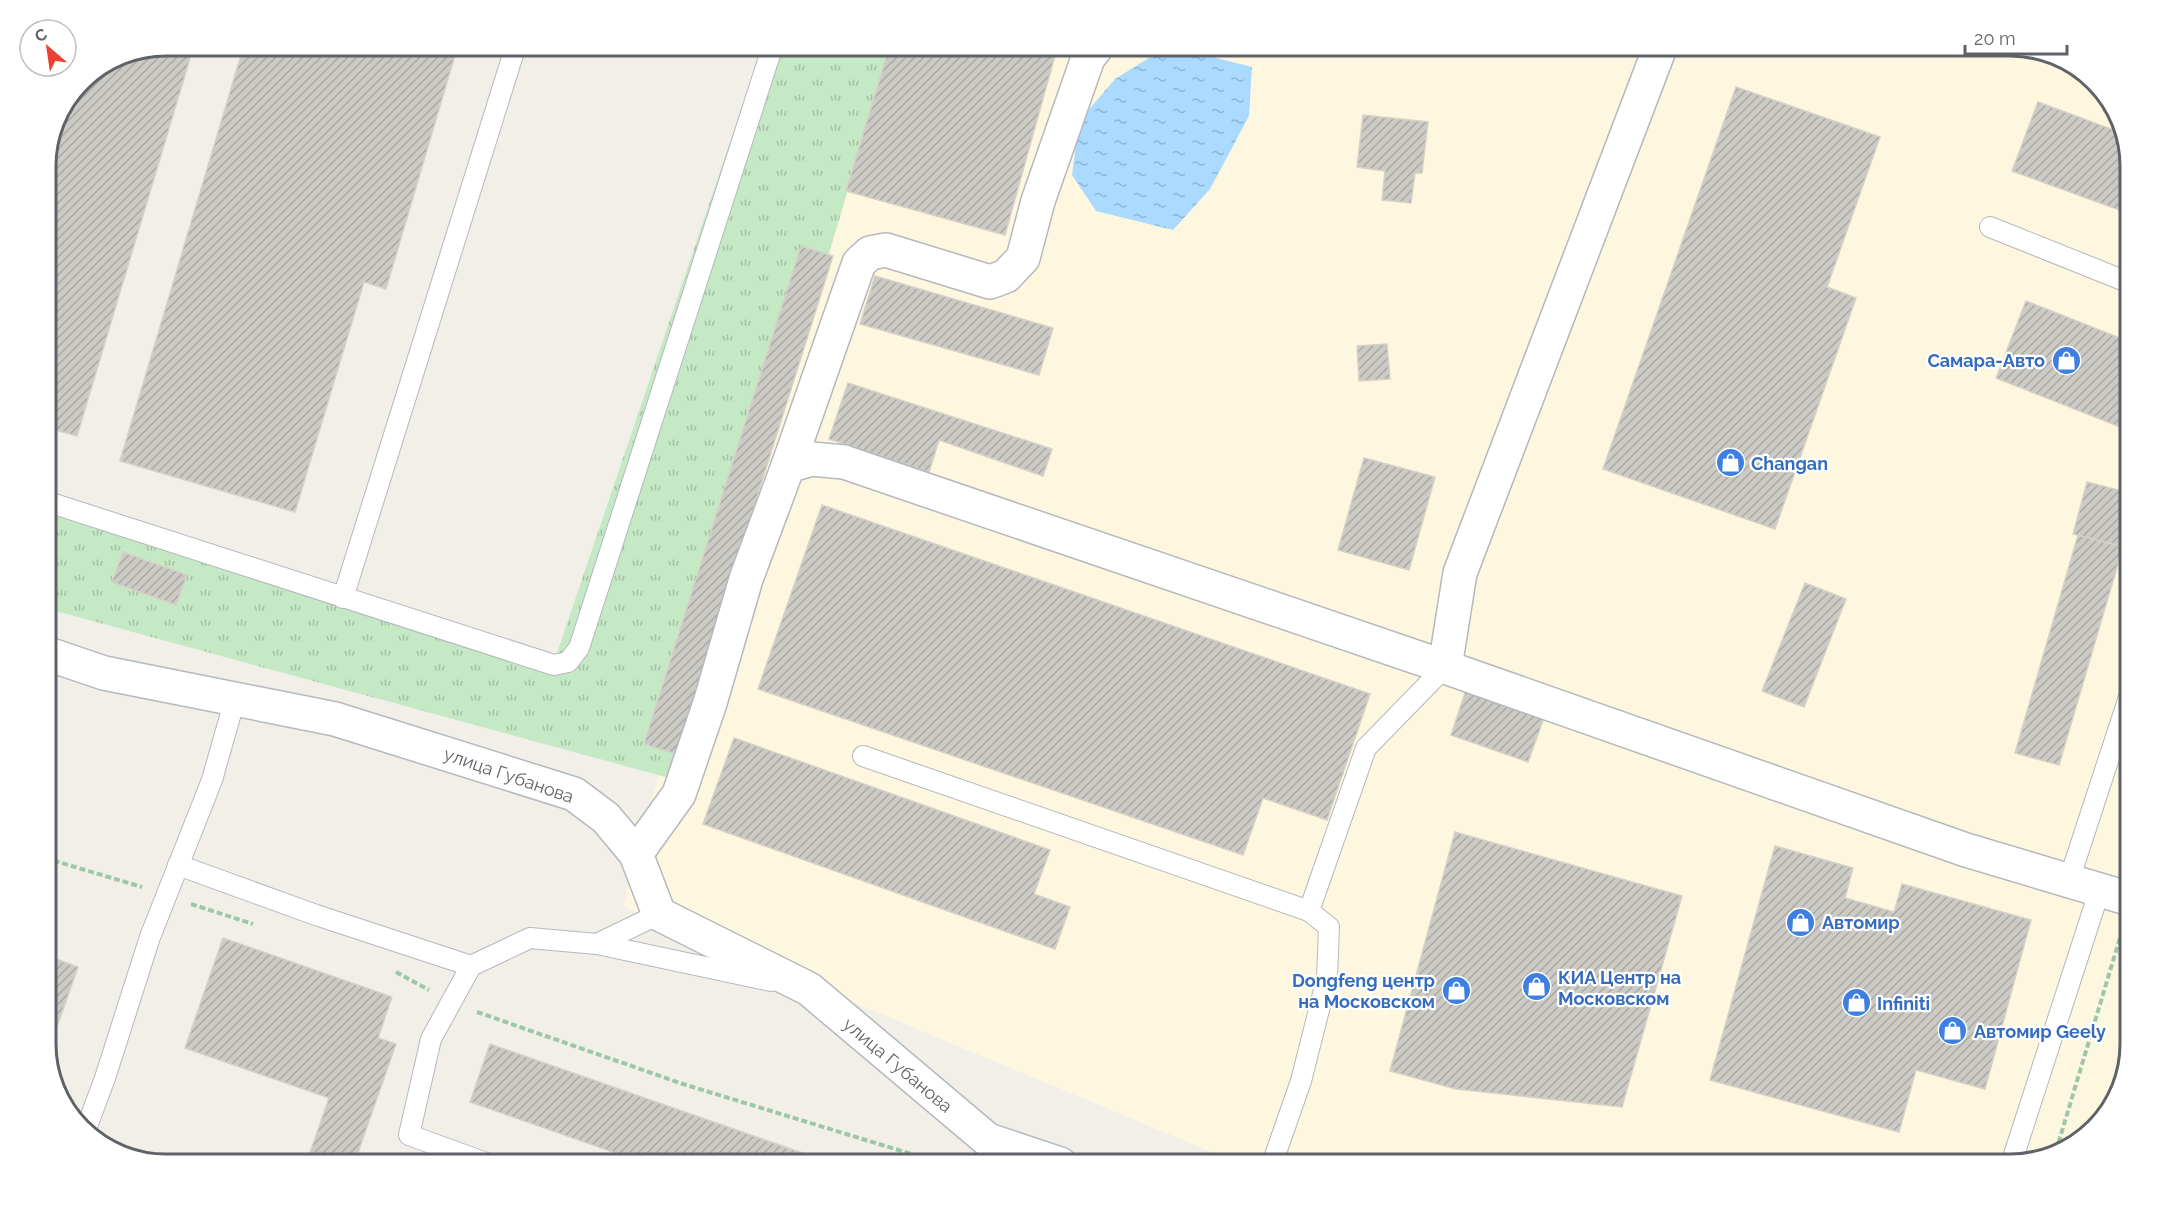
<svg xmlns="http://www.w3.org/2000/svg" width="2175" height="1209" viewBox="0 0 2175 1209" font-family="Raleway,sans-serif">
<defs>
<pattern id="grass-tufts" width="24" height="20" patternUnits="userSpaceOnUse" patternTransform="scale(1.5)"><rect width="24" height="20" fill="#c5e8c5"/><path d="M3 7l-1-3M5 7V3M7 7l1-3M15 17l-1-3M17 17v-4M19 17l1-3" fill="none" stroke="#a3c0a4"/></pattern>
<pattern id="water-ripples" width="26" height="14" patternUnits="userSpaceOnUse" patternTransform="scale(1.5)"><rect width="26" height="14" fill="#aadaff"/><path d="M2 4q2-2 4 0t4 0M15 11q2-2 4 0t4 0" fill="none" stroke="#8eb4d2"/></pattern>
<pattern id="building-hatch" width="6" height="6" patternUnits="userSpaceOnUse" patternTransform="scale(1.5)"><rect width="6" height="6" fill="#cccac5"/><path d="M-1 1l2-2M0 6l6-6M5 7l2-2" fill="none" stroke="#a9a8a4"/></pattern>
</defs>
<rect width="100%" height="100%" fill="#f1efe8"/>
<path fill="#fef7e0" d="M871 45H2010L2070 61 2114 105 2130 158V1044L2114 1104 2070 1148 2010 1164H1240L623 906 810 219Z"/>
<path fill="url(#grass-tufts)" d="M763 45H891L673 779 45 608V513L553 665Z"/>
<path fill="url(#water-ripples)" d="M1160 51 1209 56 1252 67 1249 116 1210 189 1173 230 1096 211 1072 175 1079 121 1115 79Z"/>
<g fill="url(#building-hatch)" stroke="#d6d1c6" stroke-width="1.5">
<path d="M165 45H194L77 436 45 427V158L54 119 80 80 120 54Z"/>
<path d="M244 45H458L386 289 364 282 295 512 120 461Z"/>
<path d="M890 45H1058L1005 235 846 191Z"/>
<path d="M1736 87 1880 137 1827 287 1856 298 1775 529 1603 469Z"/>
<path d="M2038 102 2122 133 2130 158V214L2012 171Z"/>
<path d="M1363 115 1428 122 1422 173H1415L1411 203 1382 200 1385 171 1357 167Z"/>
<path d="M801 246 833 256 676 754 644 744Z"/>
<path d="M875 276 1053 328 1039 375 860 324Z"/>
<path d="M2026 301 2130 342V431L1996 378Z"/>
<path d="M1387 344 1390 379 1359 381 1357 346Z"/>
<path d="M848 383 1052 449 1043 476 939 440 929 472 829 439Z"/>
<path d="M1364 458 1435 477 1409 570 1338 550Z"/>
<path d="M2087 482 2130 493V549L2073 534Z"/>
<path d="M822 505 1370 694 1327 820 1263 798 1243 855 758 689Z"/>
<path d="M2078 535 2123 547 2059 765 2015 753Z"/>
<path d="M123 552 187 575 176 605 112 582Z"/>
<path d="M1805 583 1846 599 1804 707 1762 691Z"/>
<path d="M1467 687 1545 715 1528 762 1451 735Z"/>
<path d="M734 738 1050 850 1034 894 1070 907 1055 949 703 824Z"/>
<path d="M1455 832 1682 896 1622 1107 1456 1089 1390 1071Z"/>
<path d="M1775 846 1853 868 1845 898 1894 912 1902 884 2031 920 1985 1089 1916 1070 1899 1132 1710 1080Z"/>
<path d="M223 938 392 997 378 1038 396 1044 354 1164H306L329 1098 185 1048Z"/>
<path d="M45 955 78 967 47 1055 45 1051Z"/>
<path d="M490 1044 834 1164H647L470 1102Z"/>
</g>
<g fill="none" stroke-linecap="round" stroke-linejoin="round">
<defs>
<g id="lane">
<path d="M1990 227 2130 283"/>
<path d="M45 501 554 665 568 662 579 648 773 45"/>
<path d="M343 598 516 45"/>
<path d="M863 756 1309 911 1366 748 1445 667"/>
<path d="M178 865 316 915 471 966"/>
<path d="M2069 880 2130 694"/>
<path d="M597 944 659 914"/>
<path d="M86 1129 105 1078 150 937 212 780 235 699"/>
<path d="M489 1164 409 1135 431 1039 471 966 530 938 597 944 771 981"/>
<path d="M1272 1164 1301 1081 1327 978 1329 927 1309 911"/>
<path d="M2011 1164 2100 889"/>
</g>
<g id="street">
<path d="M788 466 859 263 870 253 886 250 990 282 1006 276 1023 258 1038 201 1088 58 1098 45"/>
<path d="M45 653 104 673 335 719 574 794 606 818 636 854 659 914 809 989 988 1140 1060 1164"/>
<path d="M1445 667 1460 573 1661 45"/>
<path d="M636 854 679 794 710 703 746 579 788 466 812 459 844 462 1445 667 1966 850 2130 899"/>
</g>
</defs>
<use href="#lane" stroke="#b5b8bc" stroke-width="22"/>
<use href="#street" stroke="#b5b8bc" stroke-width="36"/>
<g stroke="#9cc7a9" stroke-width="4" stroke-dasharray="6 3" stroke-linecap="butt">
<path d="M45 858 142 887"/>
<path d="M191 904 253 924"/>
<path d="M396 972 429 990"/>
<path d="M477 1012 683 1084 944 1164"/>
<path d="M2056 1151 2122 931"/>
</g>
<use href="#lane" stroke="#fff" stroke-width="20"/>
<use href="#street" stroke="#fff" stroke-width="33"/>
</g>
<defs>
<symbol id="shop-disc" viewBox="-11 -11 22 22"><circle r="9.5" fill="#3f7fe0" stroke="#fff"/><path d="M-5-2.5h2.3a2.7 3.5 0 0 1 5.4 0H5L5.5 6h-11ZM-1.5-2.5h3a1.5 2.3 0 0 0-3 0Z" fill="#fff"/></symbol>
</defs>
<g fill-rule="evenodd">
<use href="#shop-disc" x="2050" y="344" width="33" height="33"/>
<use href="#shop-disc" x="1714" y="446" width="33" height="33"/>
<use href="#shop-disc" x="1784" y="906" width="33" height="33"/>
<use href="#shop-disc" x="1520" y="970" width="33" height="33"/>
<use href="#shop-disc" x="1440" y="974" width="33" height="33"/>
<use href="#shop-disc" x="1840" y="986" width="33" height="33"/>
<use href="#shop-disc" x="1936" y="1014" width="33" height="33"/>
</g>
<g text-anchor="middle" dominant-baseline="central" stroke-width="4.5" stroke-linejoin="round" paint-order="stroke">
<g font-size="18" font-weight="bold" fill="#366cbe" stroke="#fff" text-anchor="start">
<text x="2045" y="360" text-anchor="end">Самара-Авто</text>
<text x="1751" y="463">Changan</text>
<text x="1822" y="922">Автомир</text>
<text x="1558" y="977">КИА Центр на<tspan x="1558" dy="21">Московском</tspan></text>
<text x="1435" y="980" text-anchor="end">Dongfeng центр<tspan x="1435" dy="21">на Московском</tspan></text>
<text x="1877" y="1003">Infiniti</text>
<text x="1974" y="1031">Автомир Geely</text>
</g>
<g font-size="18" fill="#5f6368" stroke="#fff">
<text transform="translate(509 775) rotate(19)">улица Губанова</text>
<text transform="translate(898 1065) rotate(40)">улица Губанова</text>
</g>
</g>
<path d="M0 0H2175V1209H0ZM166 56H2010A110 110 0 0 1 2120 166V1044A110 110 0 0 1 2010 1154H166A110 110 0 0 1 56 1044V166A110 110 0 0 1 166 56Z" fill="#fff" fill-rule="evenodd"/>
<path fill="none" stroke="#5f6368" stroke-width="3" d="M166 56H2010A110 110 0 0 1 2120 166V1044A110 110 0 0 1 2010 1154H166A110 110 0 0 1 56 1044V166A110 110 0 0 1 166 56Z"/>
<g transform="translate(48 48) rotate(331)"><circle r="28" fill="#ffffff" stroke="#bfc1c3" stroke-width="1.5"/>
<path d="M0-4.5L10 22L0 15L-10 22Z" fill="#ea4335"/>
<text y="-9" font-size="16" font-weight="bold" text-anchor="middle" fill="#5f6368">С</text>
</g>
<path d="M1965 45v9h102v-9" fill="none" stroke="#5f6368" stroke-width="3"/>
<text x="1974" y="45" font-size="18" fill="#5f6368" stroke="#ffffff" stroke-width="4.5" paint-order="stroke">20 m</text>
</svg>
